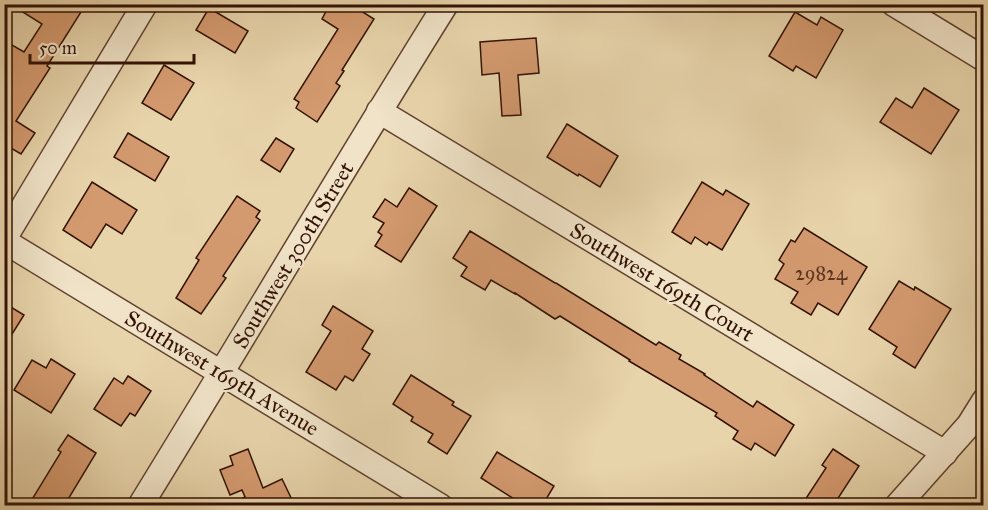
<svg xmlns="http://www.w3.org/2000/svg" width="988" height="510" viewBox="0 0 988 510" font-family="'IM FELL Great Primer',serif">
<rect width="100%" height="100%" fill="#e8d4ab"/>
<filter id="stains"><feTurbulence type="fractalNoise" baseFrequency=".00333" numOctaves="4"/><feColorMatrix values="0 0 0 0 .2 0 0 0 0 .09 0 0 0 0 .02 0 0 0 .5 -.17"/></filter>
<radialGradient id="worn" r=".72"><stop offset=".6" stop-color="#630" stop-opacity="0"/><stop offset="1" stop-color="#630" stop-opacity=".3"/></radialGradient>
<g fill="#d49a6f" stroke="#331206" stroke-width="1.5">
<path d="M10 4H86L47 66 50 68 16 121 35 133 21 154 4 144V57L12 45 24 52 42 24Z"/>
<path d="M330 4H350L374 19 342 70 344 71 336 83 340 86 317 122 296 108 299 102 294 99 338 29 322 19Z"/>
<path d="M209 8 248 31 235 53 196 30Z"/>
<path d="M795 12 817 25 821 17 843 30 816 78 796 66 793 71 769 56Z"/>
<path d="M536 38 539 73 518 75 521 115 502 116 499 73 482 75 480 42Z"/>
<path d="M164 65 194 83 171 120 142 103Z"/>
<path d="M924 88 959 110 931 154 880 122 896 98 912 108Z"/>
<path d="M567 124 618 156 600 187 579 174 578 176 547 157Z"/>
<path d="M128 133 169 157 155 181 114 157Z"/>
<path d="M276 138 294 149 280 172 261 160Z"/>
<path d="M92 182 137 210 122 234 106 224 91 248 63 230Z"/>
<path d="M702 182 723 195 726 190 749 204 722 250 709 242 707 245 695 237 691 244 672 232Z"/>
<path d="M409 188 437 206 401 262 375 246 382 235 378 232 384 223 373 217 385 199 397 207Z"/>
<path d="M237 196 260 211 256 217 260 220 223 276 226 278 201 314 176 298 199 260 196 258Z"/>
<path d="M804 228 867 267 838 315 818 303 811 315 791 303 798 292 775 279 784 264 779 260 791 240 795 242Z"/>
<path d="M470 231 555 283H556L643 337 656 345 659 342 681 355 679 359 705 374 704 375 753 407 757 401 794 425 775 456 755 443 751 450 733 439 738 431 715 416 717 413 629 361 630 360 560 316 555 319 515 293V294L491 280 485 290 461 276 467 267 453 258Z"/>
<path d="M899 281 914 290 915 287 951 309 915 368 893 354 897 347 869 329Z"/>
<path d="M4 303 24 315 4 347Z"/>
<path d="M333 306 373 331 362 349 370 354 353 381 345 376 336 390 306 372 331 331 322 325Z"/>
<path d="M51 359 75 374 51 413 14 390 32 360 46 368Z"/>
<path d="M411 375 454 402 452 405 471 416 447 454 428 442 433 434 411 421 413 417 393 404Z"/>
<path d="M128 376 151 391 135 416 130 413 121 426 94 409 114 378 123 384Z"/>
<path d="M68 435 96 453 64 506H28L61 452 58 450Z"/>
<path d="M248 449 263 488 282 479 295 506H228L245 497 242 490 230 495 220 470 233 465 230 456Z"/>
<path d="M833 449 859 466 833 506H801L826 468 822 465Z"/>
<path d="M497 452 554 486 542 506H525L481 478Z"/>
</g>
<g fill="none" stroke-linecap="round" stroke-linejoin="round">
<defs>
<g id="minor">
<path d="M894 4 984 59"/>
<path d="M379 111 945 453"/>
<path d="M4 239 145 4"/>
<path d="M4 241 440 506"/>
<path d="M140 506C243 339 342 170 446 4"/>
<path d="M897 506 969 425 984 401"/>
</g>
</defs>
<use href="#minor" stroke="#60422f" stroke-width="27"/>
<use href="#minor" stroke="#f0e3c8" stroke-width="24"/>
</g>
<g text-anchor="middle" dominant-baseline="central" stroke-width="4.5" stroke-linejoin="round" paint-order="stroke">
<g font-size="20" fill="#5b3420">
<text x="821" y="273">29824</text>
</g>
<g font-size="22" fill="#331206" stroke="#f0e3c8">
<text transform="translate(293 255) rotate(-59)">Southwest 300th Street</text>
<text transform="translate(662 282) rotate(31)">Southwest 169th Court</text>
<text transform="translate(222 373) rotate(31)">Southwest 169th Avenue</text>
</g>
</g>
<rect width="988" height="510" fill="none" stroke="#e8d4ab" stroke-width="24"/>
<rect x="6" y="6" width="976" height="498" fill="none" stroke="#331206" stroke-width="3"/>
<rect x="12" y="12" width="964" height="486" fill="none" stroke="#331206" stroke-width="1.5"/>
<path d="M30 54v9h164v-9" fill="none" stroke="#331206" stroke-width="3"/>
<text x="39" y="54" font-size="18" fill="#331206" stroke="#f0e3c8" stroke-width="4.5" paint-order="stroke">50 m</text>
<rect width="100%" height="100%" filter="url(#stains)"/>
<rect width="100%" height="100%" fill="url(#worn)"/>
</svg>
